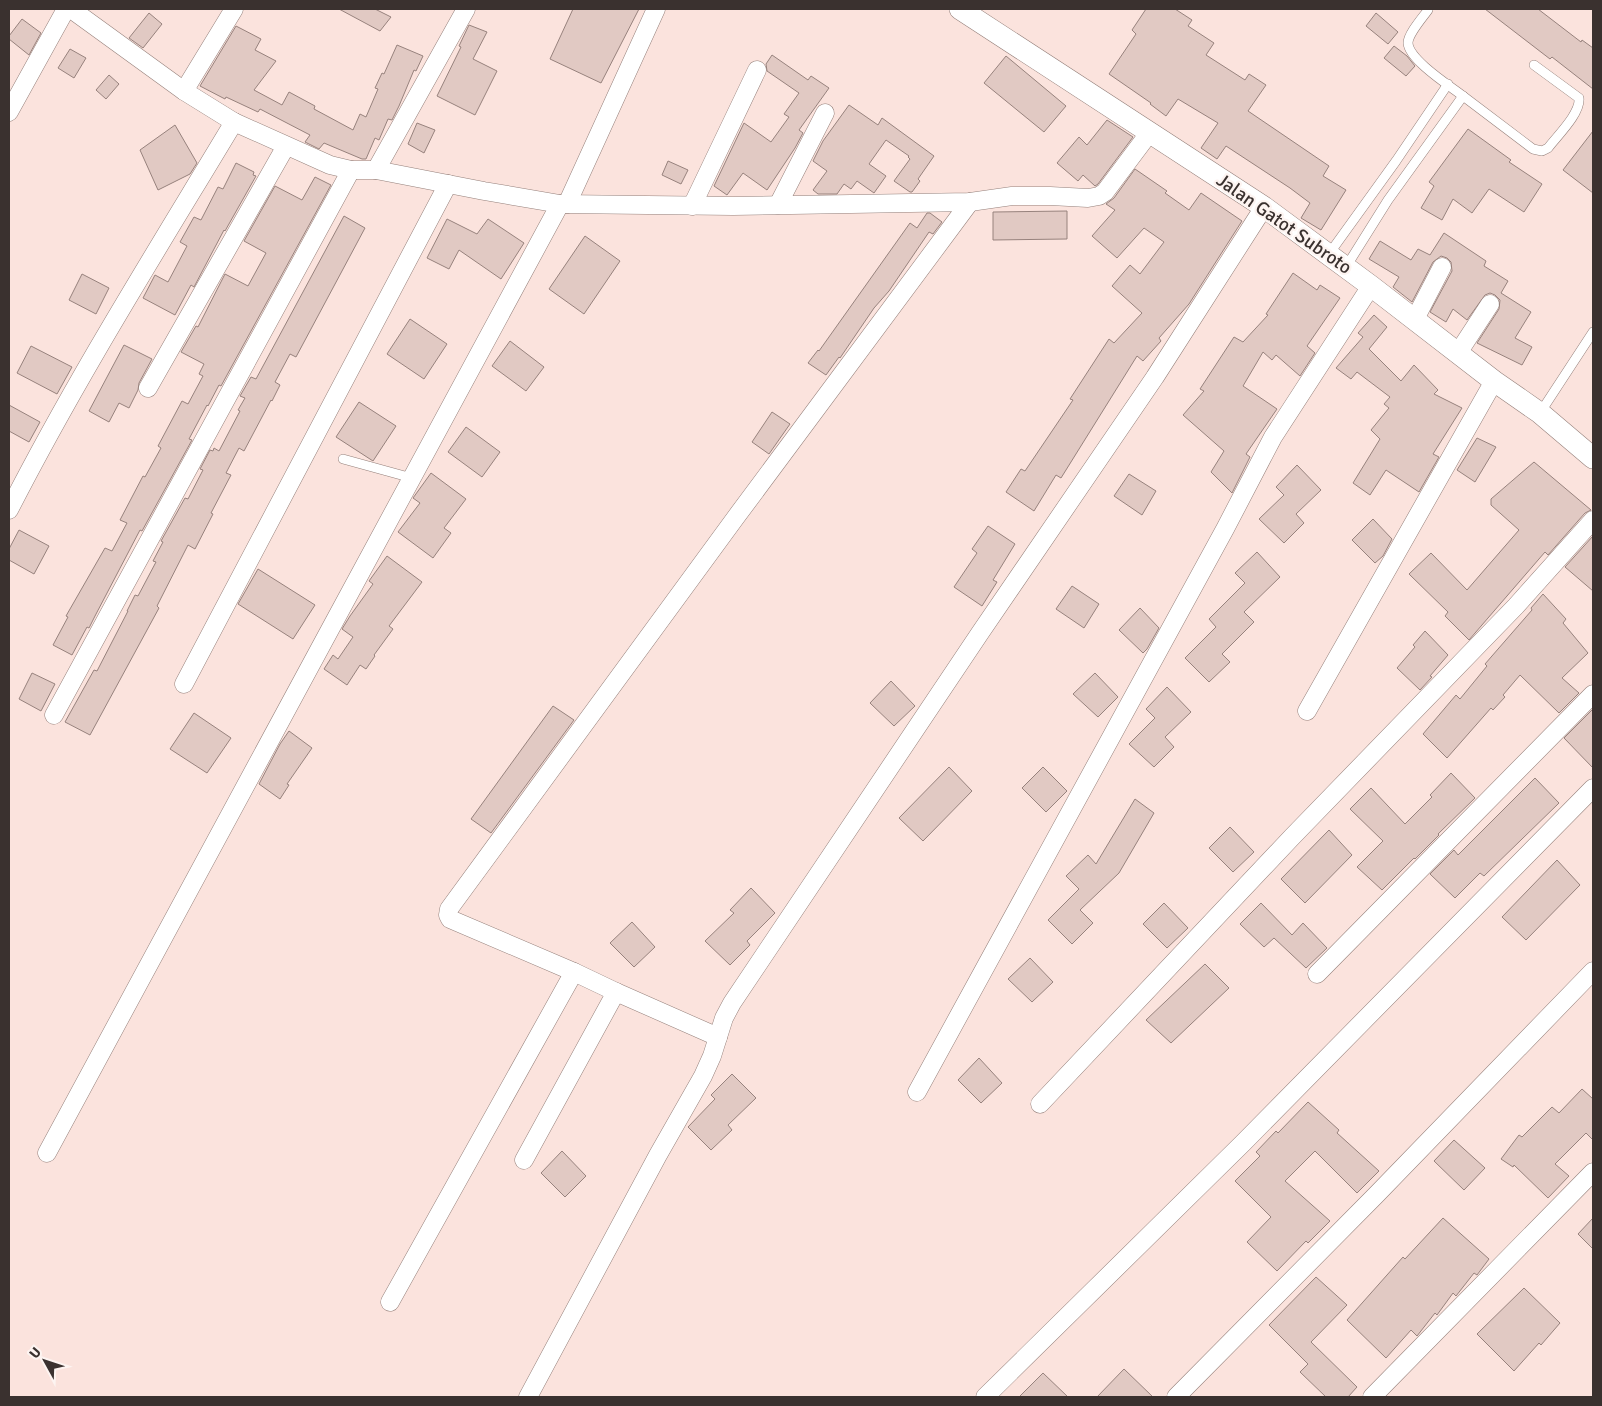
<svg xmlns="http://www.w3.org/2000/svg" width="1602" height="1406" viewBox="0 0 1602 1406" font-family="Signika,sans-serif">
<rect width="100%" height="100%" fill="#fbe3dd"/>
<g fill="#e1c9c3" stroke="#97827d">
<path d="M339 9H375L391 17 380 31Z"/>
<path d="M573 9H639L601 83 550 59Z"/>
<path d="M1146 9H1175L1192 20 1188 26 1214 43 1206 55 1245 80 1249 74 1266 85 1248 111 1329 166 1323 176 1346 190 1321 230 1301 218 1310 203 1290 188 1226 146 1217 159 1201 148 1218 123 1178 99 1166 116 1150 104 1151 103 1109 74 1136 34 1132 30Z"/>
<path d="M1485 9H1538L1581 42 1582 40 1593 48V89L1552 57 1550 59Z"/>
<path d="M149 13 162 24 143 48 129 38Z"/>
<path d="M1376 13 1398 32 1388 44 1366 26Z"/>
<path d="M22 19 41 33 29 55 9 39V36Z"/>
<path d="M469 25 487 32 473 59 497 71 475 115 437 96 461 47 459 46Z"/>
<path d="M236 26 261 39 255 50 276 61 254 90 282 105 289 92 315 106 314 109 353 130 360 114 366 117 378 89 375 88 382 73 384 74 397 45 423 56 416 71 414 70 399 106 392 120 388 119 379 140 375 138 366 159H362L324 143 319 149 305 142 310 135 260 109 258 112 226 97 225 99 200 86Z"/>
<path d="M1394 46 1407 56 1415 66 1406 76 1384 58Z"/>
<path d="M70 49 86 58 74 78 58 68Z"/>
<path d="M772 55 808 80 811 76 829 88 799 130 803 133 795 148 767 190 743 173 727 195 714 186 744 123 771 142 789 117 784 114 799 93 767 71 766 64Z"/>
<path d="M1006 56 1066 106 1044 132 984 83Z"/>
<path d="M109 75 119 84 106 99 96 90Z"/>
<path d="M849 105 878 125 882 118 934 156 918 179 920 181 912 192H910L894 181 910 159 908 157 909 156 886 140 869 164 886 176 874 193 857 181 851 189 844 184 837 194H818L813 190 827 171 813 161 823 141Z"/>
<path d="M1107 120 1133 137 1098 184 1095 186 1083 175 1078 181 1057 163 1079 137 1087 145Z"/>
<path d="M417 123 435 130 424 153 408 144Z"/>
<path d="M175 125 197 163 190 174 158 190 140 150Z"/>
<path d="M1468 129 1511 160 1509 162 1542 184 1524 212 1489 189 1472 213 1453 199 1442 220 1421 208 1434 186 1429 182Z"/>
<path d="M1593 131V193L1563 170Z"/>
<path d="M668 161 688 170 681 184 662 175Z"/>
<path d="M236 163 254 172 253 175 256 176 225 231 224 230 194 287 191 285 175 315 143 298 155 275 168 282 187 246 180 242 194 217 201 220 218 187 223 189Z"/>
<path d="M1135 169 1167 191 1165 193 1189 210 1201 193 1242 221 1189 304 1159 338 1161 341 1143 361 1137 356 1061 478 1056 475 1034 511 1006 492 1021 469 1025 471 1073 400 1070 399 1109 339 1114 343 1142 313 1112 286 1130 265 1140 274 1164 242 1144 228 1117 258 1092 236 1115 210 1106 204 1114 198Z"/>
<path d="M315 177 331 185 221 386 219 385 208 406 207 405 189 439 192 440 142 531 140 530 95 616 89 628 87 627 72 655 53 645 68 617 66 616 105 548 112 551 127 523 120 520 143 476 145 477 161 448 158 446 182 401 188 404 203 376 199 374 204 364 181 352 196 326 198 327 225 274 248 286 266 253 244 241 275 186 302 200Z"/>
<path d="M1067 211V239L993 240V212Z"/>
<path d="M927 213H930L942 222 933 234 929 232 889 291 874 308 840 358 839 357 826 375 808 363 818 350 819 351 910 223 917 228Z"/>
<path d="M344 216 365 228 296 357 290 354 275 382 280 385 272 401 271 400 244 451 239 448 226 473 231 475 211 513 213 514 195 549 188 545 157 606 159 608 90 735 65 722 94 670 97 671 128 611H127L135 595 138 596 156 562 153 561 163 542 161 541 185 498 188 499 203 470 200 469 210 450 213 451 214 448 219 451 240 411 238 410 245 398 240 396 251 377 256 379Z"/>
<path d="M447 219 477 234 488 219 524 243 501 279 459 250 449 269 427 258Z"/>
<path d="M1444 233 1486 261 1484 266 1508 281 1501 293 1531 312 1515 338 1532 347 1522 365 1477 343 1499 309 1500 300 1495 295 1490 293 1485 295 1467 320 1453 309 1446 322 1430 312 1452 271 1451 262 1447 258 1441 256 1433 262 1412 302 1393 287 1399 277 1369 259 1380 241 1411 260 1418 249 1430 255Z"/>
<path d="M585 236 620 261 584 314 549 289Z"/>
<path d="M1293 273 1317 290 1320 285 1340 298 1307 346 1315 353 1300 376 1276 355 1272 360 1263 352 1243 386 1277 409 1246 454 1250 457 1232 493 1211 472 1224 451 1183 415 1204 391 1200 389 1234 337 1243 342 1268 315 1266 314Z"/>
<path d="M82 274 109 288 96 314 69 300Z"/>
<path d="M1374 315 1387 327 1369 349 1401 381 1414 365 1438 390 1434 394 1462 408 1433 454 1439 457 1419 492 1386 470 1370 495 1353 483 1380 439 1371 430 1389 408 1384 404 1390 397 1357 372 1351 379 1336 368 1363 337 1358 333Z"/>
<path d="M410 319 447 344 424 379 387 354Z"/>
<path d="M510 341 544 367 526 391 492 366Z"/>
<path d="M124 345 152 359 139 383 138 390 129 408 119 403 109 422 89 411Z"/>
<path d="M31 346 72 367 57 394 17 373Z"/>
<path d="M359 402 396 426 373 461 336 437Z"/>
<path d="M9 405 40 422 29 442 9 431Z"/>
<path d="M772 412 790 424 769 454 752 442Z"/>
<path d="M466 427 500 452 482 477 448 452Z"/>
<path d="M1477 438 1496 447 1475 482 1457 470Z"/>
<path d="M1534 462 1591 510 1585 513 1548 555 1545 552 1469 640 1445 616 1448 612 1409 574 1431 553 1467 590 1519 530 1491 505V499Z"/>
<path d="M1297 465 1321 490 1296 514 1304 523 1284 543 1259 519 1284 495 1276 487Z"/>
<path d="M431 473 466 499 444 528 451 533 433 558 398 532 420 503 413 498Z"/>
<path d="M1129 474 1156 491 1142 515 1114 496Z"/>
<path d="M1373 519 1392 539 1383 556 1375 563 1352 540Z"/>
<path d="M988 526 1015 544 993 580 997 582 982 606 954 587 977 553 972 549Z"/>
<path d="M19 530 49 546 34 574 9 560V549Z"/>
<path d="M1593 536V591L1565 567Z"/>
<path d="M1257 552 1280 577 1244 612 1254 622 1222 654 1230 662 1209 682 1185 658 1216 627 1209 619 1245 583 1235 573Z"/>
<path d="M387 556 422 582 389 626 393 629 374 655 375 656 366 669 360 665 347 685 324 669 333 655 338 659 353 637 342 629 350 616 373 584 369 581Z"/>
<path d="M258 569 315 605 293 639 238 604Z"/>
<path d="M1072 586 1099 604 1084 628 1056 609Z"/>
<path d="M1543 594 1566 619 1563 623 1588 653 1562 678 1579 693 1559 713 1520 675 1503 695 1505 697 1493 710 1491 708 1447 758 1423 734 1456 695 1460 699 1487 666 1485 664 1532 610 1531 608Z"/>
<path d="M1140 608 1159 628 1147 649 1143 653 1119 630Z"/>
<path d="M1425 631 1448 655 1430 676 1432 677 1420 690 1397 668 1415 647 1413 645Z"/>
<path d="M32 673 55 684 41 711 19 699Z"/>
<path d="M1095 673 1118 697 1098 717 1073 694Z"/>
<path d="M891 681 915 706 894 726 870 703Z"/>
<path d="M1167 687 1191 712 1165 737 1174 747 1154 767 1129 744 1155 718 1146 709Z"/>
<path d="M553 706 574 720 491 833 471 819Z"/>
<path d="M1593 709V768L1564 738Z"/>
<path d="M194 713 231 738 207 773 170 749Z"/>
<path d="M289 731 312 748 287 784 289 785 280 799 259 784 280 744Z"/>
<path d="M949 767 972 791 923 841 899 818Z"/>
<path d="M1043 767 1067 791 1046 812 1022 788Z"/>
<path d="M1451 773 1475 798 1438 834 1439 835 1415 859 1414 858 1382 890 1357 867 1383 841 1350 809 1371 788 1405 824 1432 797 1430 795Z"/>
<path d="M1535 778 1559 803 1484 876 1480 873 1455 898 1430 874 1454 850 1458 855Z"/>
<path d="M1135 799 1154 813 1119 873 1080 910 1093 923 1072 944 1048 920 1079 889 1066 876 1088 855 1096 864Z"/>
<path d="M1230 827 1254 852 1233 872 1209 848Z"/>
<path d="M1329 830 1352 855 1305 903 1281 879Z"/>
<path d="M1557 860 1580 885 1526 940 1502 917Z"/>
<path d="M751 888 775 913 747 941 750 945 730 965 705 941 734 913 730 910Z"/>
<path d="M1164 903 1188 928 1167 948 1143 924Z"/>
<path d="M1261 903 1292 935 1303 923 1327 948 1306 968 1274 938 1264 947 1240 924Z"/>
<path d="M632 922 655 947 634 967 610 943Z"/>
<path d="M1030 958 1053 982 1032 1002 1008 979Z"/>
<path d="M1205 964 1229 988 1171 1043 1146 1020Z"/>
<path d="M979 1058 1002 1083 981 1103 958 1080Z"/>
<path d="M732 1074 756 1098 728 1125 732 1130 711 1150 688 1127 715 1099 711 1095Z"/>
<path d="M1582 1089 1593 1099V1140L1586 1133 1555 1164 1569 1176 1548 1198 1514 1165 1513 1167 1501 1159 1519 1135 1522 1137 1552 1107 1559 1113Z"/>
<path d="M1308 1102 1339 1130 1337 1133 1379 1171 1357 1193 1315 1151 1285 1181 1330 1221 1308 1243 1306 1241 1277 1271 1247 1242 1271 1217 1235 1181 1260 1156 1256 1152 1276 1131 1278 1133Z"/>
<path d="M1454 1140 1485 1168 1464 1190 1434 1161Z"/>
<path d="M562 1151 586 1176 565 1197 541 1173Z"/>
<path d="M1443 1218 1489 1259 1477 1275 1474 1273 1456 1296 1453 1293 1437 1315 1435 1313 1417 1336 1411 1330 1386 1358 1347 1320 1403 1257 1405 1259Z"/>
<path d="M1593 1218V1249L1578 1234Z"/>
<path d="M1316 1277 1347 1305 1311 1342 1357 1387 1348 1397H1326L1300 1372 1308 1364 1269 1325Z"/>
<path d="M1524 1288 1560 1323 1541 1345 1539 1343 1514 1371 1477 1334Z"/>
<path d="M1124 1369 1153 1397H1097Z"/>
<path d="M1043 1373 1068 1397H1019Z"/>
</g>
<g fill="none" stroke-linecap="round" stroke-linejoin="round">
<defs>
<g id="service">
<path d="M1428 10C1423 17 1408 34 1408 43 1409 60 1450 86 1463 96"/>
<path d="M1329 254 1396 161 1448 84"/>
<path d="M1346 267 1388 200 1463 96 1533 149 1542 151 1548 148C1557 136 1581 113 1579 98L1534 65"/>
<path d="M1540 413 1593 332"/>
<path d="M343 459 412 478"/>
</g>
<g id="minor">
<path d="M71 9 184 91 234 122 330 165 351 170H376L484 191 560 204 733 206 970 202 1012 196H1050L1088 198 1099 196 1105 192 1150 132"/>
<path d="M184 91 234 9"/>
<path d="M9 112 66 9"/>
<path d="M376 170 466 9"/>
<path d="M567 204 656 9"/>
<path d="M778 205 825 113"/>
<path d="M692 206 757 70"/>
<path d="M1415 319 1442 267"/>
<path d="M1458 353 1490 304"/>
<path d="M148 388 286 146"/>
<path d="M9 510C77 377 157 250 234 122"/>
<path d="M184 684 448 184"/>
<path d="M1307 711 1494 381"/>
<path d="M54 715 351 170"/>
<path d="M1317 974 1593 694"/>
<path d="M718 1037 616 992 574 972 450 919 448 915 449 909 736 517 970 202"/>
<path d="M917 1092 1225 529 1273 437 1371 286"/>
<path d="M1040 1104 1292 837 1516 606 1593 520"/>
<path d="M47 1153 560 204"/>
<path d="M524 1160 616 992"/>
<path d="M390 1302 574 972"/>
<path d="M528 1397 658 1155 703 1076 712 1056 724 1018 732 1003 980 633 1155 377 1264 207"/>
<path d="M985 1397 1243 1143 1593 788"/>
<path d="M1176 1397 1376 1195 1593 971"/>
<path d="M1372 1397 1593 1172"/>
</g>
<path id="tertiary" d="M960 9 1264 207 1371 286 1494 381 1540 413 1593 458"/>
</defs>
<use href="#service" stroke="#95807b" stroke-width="10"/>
<use href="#minor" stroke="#95807b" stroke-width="19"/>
<use href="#tertiary" stroke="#95807b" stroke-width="22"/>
<use href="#service" stroke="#fff" stroke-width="9"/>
<use href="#minor" stroke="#fff" stroke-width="18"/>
<use href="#tertiary" stroke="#fff" stroke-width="21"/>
</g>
<g text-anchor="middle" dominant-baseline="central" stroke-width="4.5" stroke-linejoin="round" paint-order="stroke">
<g font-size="19" fill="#3a312f" stroke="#fdf4f1">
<text transform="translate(1284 224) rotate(35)">Jalan Gatot Subroto</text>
</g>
</g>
<rect width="1602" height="1406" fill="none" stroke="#3a312f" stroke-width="20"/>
<g transform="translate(45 1361) rotate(310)" stroke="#fdf4f1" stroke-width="4" paint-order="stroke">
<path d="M0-4L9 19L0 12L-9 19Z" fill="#3a312f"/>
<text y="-8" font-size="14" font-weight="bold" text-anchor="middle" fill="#3a312f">U</text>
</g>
</svg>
